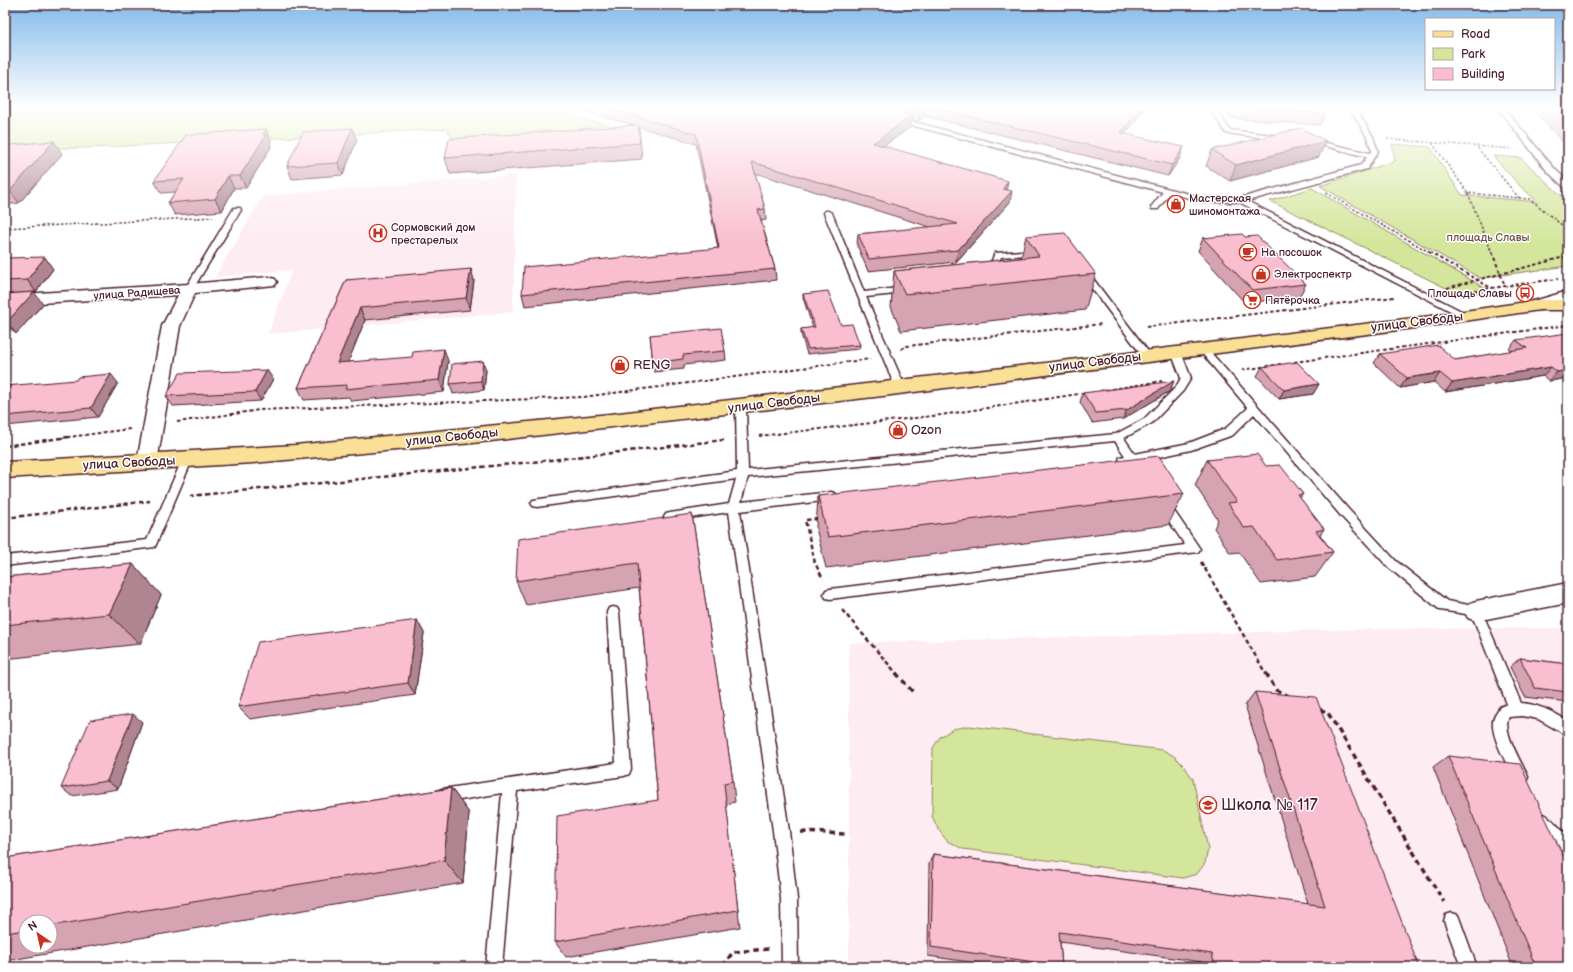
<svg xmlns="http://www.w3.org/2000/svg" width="1573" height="972" viewBox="0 0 1573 972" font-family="'Balsamiq Sans',sans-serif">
<rect width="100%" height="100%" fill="#fff"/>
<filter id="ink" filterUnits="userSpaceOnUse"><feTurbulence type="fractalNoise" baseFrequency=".025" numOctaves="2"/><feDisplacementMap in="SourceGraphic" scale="8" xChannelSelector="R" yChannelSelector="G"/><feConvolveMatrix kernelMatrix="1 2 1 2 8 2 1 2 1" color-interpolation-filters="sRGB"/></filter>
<g filter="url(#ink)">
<g fill="#fdecf1">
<path d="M516 175 513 312 268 334 292 270 215 277 263 196Z"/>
<path d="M1568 628V967H849V643L1368 629Z"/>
</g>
<g fill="#d4e69b" stroke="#8f8263">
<path d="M5 107H541L577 118 623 129 458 148 447 129 88 148H5Z"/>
<path d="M1392 144 1430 147 1462 195 1538 202 1520 186 1493 156 1521 158 1568 202V266L1480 278 1320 186 1395 161Z"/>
<path d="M1312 188 1490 291 1462 296 1270 201Z"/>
<path d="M969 726 1163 750 1174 756 1184 766 1193 779 1208 849 1205 863 1197 874 1183 878 963 849 947 841 938 829 932 816 933 748 940 737 953 729Z"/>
</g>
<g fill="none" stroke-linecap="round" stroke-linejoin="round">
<defs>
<g id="service">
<path d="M918 107H925L910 121 1204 198H1240L1361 165 1367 157 1310 142 1313 140 1370 153 1372 151 1367 137 1349 107H1355L1373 137 1378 151 1367 169 1247 201 1471 316 1470 318H1464L1239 202H1204L1170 193 1158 209H1152L1151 207 1163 192 903 123V121Z"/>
<path d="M1209 107H1215L1230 130 1282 136 1285 138 1282 140 1226 133Z"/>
<path d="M1497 107H1503L1554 168 1568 182V188H1565L1548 172Z"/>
<path d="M234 208H240L241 210 193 289 189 292 186 291 185 289Z"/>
<path d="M825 211H828L832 213 864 292 906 287 910 290 906 293 866 297 905 387 903 389H897L895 387 824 213Z"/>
<path d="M1036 250H1039L1040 252 1039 254 1001 257 993 276H987L986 274 995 253Z"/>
<path d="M1085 271 1088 272 1150 354 1152 356 1150 358H1144L1081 274Z"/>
<path d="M1203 346 1206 347 1349 510 1396 561 1447 601 1480 607 1521 703C1537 704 1552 711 1566 720L1568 721V736L1538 719 1522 716 1509 717C1501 730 1522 763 1528 777L1526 782 1521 784 1516 782C1508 765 1491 738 1493 721 1494 715 1497 711 1500 707L1507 704 1472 615 1440 610 1388 567 1341 516 1254 414 1233 435 1191 450 1140 461 1142 465 1141 468C1135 470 1133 467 1130 463H1120L1119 460 1120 457 1125 456 1115 441 748 477 741 502 831 492 835 493 837 496 835 499 831 500 740 511 789 831 797 899 798 967H782L781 899 773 831 729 512 670 521 666 520 664 517 666 514 670 513 729 504 736 479 537 507 533 506 531 503 533 500 737 471 736 407 741 404 746 407 748 470 1116 434 1144 419 1176 387 1181 378 1171 352 1176 349 1181 352 1191 378 1183 391 1152 423 1124 438 1135 454 1189 443 1225 429 1248 408 1200 351 1198 349Z"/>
<path d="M187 456 191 457 192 460 155 547 5 566V556L147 540 182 460 183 457Z"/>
<path d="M1164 501 1168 502 1198 546 1200 549 1198 552 830 599 826 598 824 594 826 590 830 589 1185 545 1158 505 1160 502Z"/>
<path d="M613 607 617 608 619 612 631 769 629 774 624 776 517 791 502 967H486L502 793 442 803 437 801 435 796 437 791 442 789 616 763 607 612 609 608Z"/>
<path d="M1544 814C1552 818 1560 829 1568 836V853C1554 847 1542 836 1536 822L1539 817Z"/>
<path d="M1452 913 1458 915 1477 967H1461L1444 921 1446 915Z"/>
</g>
<g id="minor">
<path d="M269 277 275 279 277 282 275 285 195 293 180 326 157 462 154 467 147 469 140 467 137 462 162 326 178 295 5 305V295L189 284Z"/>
<path d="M1568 291V301L1540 310 1534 309 1532 305 1534 301Z"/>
<path d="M1568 583V603L1476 621 1468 618 1464 611 1468 604 1476 601Z"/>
</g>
<path id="primary" d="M1540 300H1568V310H1540L1430 326 883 396 473 443 253 463 5 478V462L295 445 610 414 1020 366 1430 316Z"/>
</defs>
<use href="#service" stroke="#4a1f2b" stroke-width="3"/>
<use href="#minor" stroke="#4a1f2b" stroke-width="3"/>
<use href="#primary" stroke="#4a1f2b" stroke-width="3"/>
<g stroke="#4a1f2b" stroke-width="1.5" stroke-dasharray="2.5 2" stroke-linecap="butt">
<path d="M1387 139 1513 149"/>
<path d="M1432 143 1468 193 1519 198 1476 146"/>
<path d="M1326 193 1431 253"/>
<path d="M1468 193 1492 253"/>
<path d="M1519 198 1530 199 1568 230"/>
<path d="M5 228 213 217"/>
</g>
<g stroke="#4a1f2b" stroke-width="2" stroke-dasharray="3.5 2.5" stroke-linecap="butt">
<path d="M1429 252 1491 288 1558 279"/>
<path d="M1492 252 1505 286"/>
<path d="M1447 288 1568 256"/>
<path d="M1456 294 1491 288"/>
<path d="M1146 327 1394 297"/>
<path d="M901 349 907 346 1102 324"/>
<path d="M1294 362 1568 325"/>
<path d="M1242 370 1281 364"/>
<path d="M1100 391 1162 381"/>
<path d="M177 422 260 410 583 397 870 359"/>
<path d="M759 436 941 415 1085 393"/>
<path d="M61 438 130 429"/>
</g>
<g stroke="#4a1f2b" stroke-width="2.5" stroke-dasharray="4.5 3" stroke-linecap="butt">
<path d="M5 446 68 437"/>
<path d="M190 496 542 461 724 440"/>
<path d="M5 518 150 501"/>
<path d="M818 519 805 520 815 563 823 579"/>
<path d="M1201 562 1266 674"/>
<path d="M842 610 897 674"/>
</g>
<g stroke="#4a1f2b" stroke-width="3.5" stroke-dasharray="5.5 4" stroke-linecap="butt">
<path d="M896 673 913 692"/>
<path d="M1266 673 1276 690 1289 696"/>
<path d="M1320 709 1328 713 1444 902"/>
<path d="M801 832 846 834"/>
<path d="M725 967V963L733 952 769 949"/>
</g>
<use href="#service" fill="#fff" fill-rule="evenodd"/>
<use href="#minor" fill="#fff" fill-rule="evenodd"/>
<use href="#primary" fill="#fadf96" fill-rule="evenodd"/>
</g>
<g fill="#d6a3b2" stroke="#4a1f2b" fill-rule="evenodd">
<path d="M571 107H916L907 115 912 116 911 127 883 146 1006 190 1010 202 956 262 868 271 857 245 858 234 930 227 755 173 765 209 766 220 761 221 775 269 776 280 525 306 522 294 718 248 696 144 639 127 642 159 450 174 445 158 633 125Z"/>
<path d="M917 107H1146L1125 134 1180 158 1168 176 925 116 918 121 913 120 914 110Z"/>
<path d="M1226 107H1321L1325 114 1320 125 1230 118Z"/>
<path d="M1531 107H1568V148Z"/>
<path d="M266 129 271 141 270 144 271 147 246 188H234L222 211 175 215 168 203 175 192 161 193 154 181Z"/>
<path d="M357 140 343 175 292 179 287 166Z"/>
<path d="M1212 150 1319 157 1230 181 1206 166Z"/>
<path d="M5 151 62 154 19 203 5 205Z"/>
<path d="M1026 236 1096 274 1085 310 901 331 891 307 894 271 1021 258Z"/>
<path d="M1245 237 1306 284 1299 297 1245 303 1198 251 1203 238Z"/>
<path d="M5 258 53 269 36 292 5 294Z"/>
<path d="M346 280H474L470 310 365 320 348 362 448 361 444 392 351 401 349 397 304 400 298 388Z"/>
<path d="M5 294 43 304 16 334 5 324Z"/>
<path d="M803 294 841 325 860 345 859 349 807 354 801 334V329L813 328 803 298Z"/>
<path d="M650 335 725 351 726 360 684 365V369L654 372Z"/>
<path d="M1516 340 1568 378 1549 381 1543 376 1445 392 1434 382 1400 388 1374 363 1380 354 1455 360 1511 351 1509 349Z"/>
<path d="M1262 367 1319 384 1313 394 1279 399 1257 376Z"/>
<path d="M486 370 484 390 453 394 450 384Z"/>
<path d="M273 379 261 401 173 406 166 396Z"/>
<path d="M118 383 98 417 5 426V386Z"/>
<path d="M1170 391 1123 419 1092 423 1080 402 1083 393Z"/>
<path d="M1207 460 1266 466 1303 494 1300 498 1324 529 1320 535 1333 552 1315 577 1261 584 1239 552 1230 553 1214 528 1218 520 1195 485Z"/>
<path d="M1184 494 1168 525 826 568 816 528 818 496Z"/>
<path d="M692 514 733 781 735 802 726 804 740 927 566 957 555 942 658 800 639 588 526 605 516 581Z"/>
<path d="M133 564 161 595 140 644 5 659V577Z"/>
<path d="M417 620 424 633 415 695 250 719 238 707Z"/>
<path d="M1520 658 1568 664V702L1525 697 1510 667Z"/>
<path d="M1255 692 1419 967H1202V962L1060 942 1062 966 1061 967H1003L928 956 929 864 933 854 1308 904 1245 705Z"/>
<path d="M142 722 118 789 72 796 61 788Z"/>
<path d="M1448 756 1568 967H1513L1433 767Z"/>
<path d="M451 788 469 813 463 883 5 961V858ZM26 922H50V946H26Z"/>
</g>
<g fill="#ae8591" stroke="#4a1f2b">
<path d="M907 107H916L902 121 903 111Z"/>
<path d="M925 107H926L925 116 918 121 919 111Z"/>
<path d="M1141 107H1146L1118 143 1121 133Z"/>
<path d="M912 116 911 127 872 154 873 143Z"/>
<path d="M352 128 357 140 343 175 338 163Z"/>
<path d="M266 129 271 141 270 144 271 147 246 188 240 176Z"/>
<path d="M54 141 62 154 19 203 10 191Z"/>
<path d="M1326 141 1319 157 1230 181 1236 165Z"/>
<path d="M1184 147 1180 158 1168 176 1172 165Z"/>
<path d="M228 176 234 188 222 211 215 199Z"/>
<path d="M1008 181 1006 192 1003 189Z"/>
<path d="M1012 191 1010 202 956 262 958 250Z"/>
<path d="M45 257 53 269 36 292 27 280Z"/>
<path d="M471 269 474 280 470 310 466 298Z"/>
<path d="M34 292 43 304 16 334 7 322Z"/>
<path d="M360 308 365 320 343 375 337 363Z"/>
<path d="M444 349 448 361 444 392 439 380Z"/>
<path d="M483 361 486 370 484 390 481 381Z"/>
<path d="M1551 367 1543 376 1445 392 1452 383Z"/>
<path d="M267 370 273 379 261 401 255 392Z"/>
<path d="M1568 370V378L1549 381 1557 372Z"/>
<path d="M1440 373 1434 382 1400 388 1407 378Z"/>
<path d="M111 374 118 383 98 417 91 408Z"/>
<path d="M1174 381 1170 391 1123 419 1127 410Z"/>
<path d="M1319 384 1313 394 1279 399 1284 390Z"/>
<path d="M133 564 161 595 140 644 109 614Z"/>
<path d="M417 620 424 633 415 695 408 683Z"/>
<path d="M133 714 142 722 118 789 107 781Z"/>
<path d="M451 788 469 813 463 883 444 860Z"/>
</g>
<g fill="#f9becf" stroke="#4a1f2b">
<path d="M604 107H907L903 111 904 114 912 116 873 143 1008 181 1003 189 1012 191 958 250 869 259 858 234 958 224 752 162 765 209 758 210 775 269 522 294 524 267 719 248 696 134Z"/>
<path d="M917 107H925L919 111 914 110Z"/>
<path d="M930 107H1141L1121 133 1184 147 1172 165Z"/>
<path d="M1234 107H1321L1325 114Z"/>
<path d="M1555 107H1568V121Z"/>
<path d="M638 125 640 143 445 158 449 139Z"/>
<path d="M352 128 338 163 287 166 303 132Z"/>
<path d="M1301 128 1326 141 1236 165 1212 150Z"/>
<path d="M266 129 263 135H266L240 176H228L215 199 168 203 184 179 154 181 186 135Z"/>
<path d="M54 141 10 191H5V151L11 145Z"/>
<path d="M1065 233 1096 274 905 294 894 271 1039 256 1026 236Z"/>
<path d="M1242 234 1245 237 1257 236 1306 284 1252 290 1203 238Z"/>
<path d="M45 257 27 280 5 281V258Z"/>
<path d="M471 269 466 298 360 308 337 363 412 357 413 352 444 349 439 380 345 389 347 385 298 388 346 280Z"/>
<path d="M828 291 841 325 852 324 860 345 808 349 801 329 815 327 803 294Z"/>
<path d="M34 292 7 322 5 321V294Z"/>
<path d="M721 328 725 351 683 355V359L653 363 650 335Z"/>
<path d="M1568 333V370L1557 372 1551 367 1452 383 1440 373 1407 378 1380 354 1438 345 1455 360 1527 348 1516 340Z"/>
<path d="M483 361 481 381 450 384 452 364Z"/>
<path d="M1297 362 1319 384 1284 390 1262 367Z"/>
<path d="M267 370 255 392 166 396 180 373Z"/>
<path d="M111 374 91 408 5 416V386L76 380 78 377Z"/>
<path d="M1174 381 1127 410 1096 413 1083 393Z"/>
<path d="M1257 454 1266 466 1280 465 1303 494 1298 495 1324 529 1316 531 1333 552 1277 560 1254 527 1244 528 1228 503 1237 502 1207 460Z"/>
<path d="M1159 456 1184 494 828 537 818 496Z"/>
<path d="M692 514 733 781 724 783 738 910 555 942 557 816 658 800 637 563 516 581 518 539Z"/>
<path d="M133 564 109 614 5 625V577Z"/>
<path d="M417 620 408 683 238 707 258 642Z"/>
<path d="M1520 658 1568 664V692L1535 688Z"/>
<path d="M1255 692 1316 697 1419 967H1308L1274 962 1275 967H1215L1212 954 1059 932 1062 966 931 947 933 854 1325 906Z"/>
<path d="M133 714 107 781 61 788 90 720Z"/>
<path d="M1448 756 1520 764 1568 866V967H1536Z"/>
<path d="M451 788 444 860 50 926V922H26V930L5 933V858Z"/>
</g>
</g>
<linearGradient id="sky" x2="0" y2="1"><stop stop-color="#83bae9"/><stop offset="0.44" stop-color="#fff"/><stop offset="1" stop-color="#fff" stop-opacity="0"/></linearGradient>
<rect width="1573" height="243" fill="url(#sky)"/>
<defs>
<symbol id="shop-ring" viewBox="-11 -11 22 22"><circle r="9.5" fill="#fff" stroke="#c8321e" stroke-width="1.5"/><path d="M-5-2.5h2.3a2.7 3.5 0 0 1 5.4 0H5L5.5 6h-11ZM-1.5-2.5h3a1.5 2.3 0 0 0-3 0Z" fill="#c8321e"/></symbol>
<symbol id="hospital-ring" viewBox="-11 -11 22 22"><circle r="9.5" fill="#fff" stroke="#c8321e" stroke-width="1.5"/><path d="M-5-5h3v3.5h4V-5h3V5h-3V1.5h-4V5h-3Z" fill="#c8321e"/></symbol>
<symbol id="cafe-ring" viewBox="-11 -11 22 22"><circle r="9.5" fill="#fff" stroke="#c8321e" stroke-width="1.5"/><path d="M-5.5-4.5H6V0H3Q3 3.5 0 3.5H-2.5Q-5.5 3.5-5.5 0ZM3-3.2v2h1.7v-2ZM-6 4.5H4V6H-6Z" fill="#c8321e"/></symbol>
<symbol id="bus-ring" viewBox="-11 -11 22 22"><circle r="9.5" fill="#fff" stroke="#c8321e" stroke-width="1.5"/><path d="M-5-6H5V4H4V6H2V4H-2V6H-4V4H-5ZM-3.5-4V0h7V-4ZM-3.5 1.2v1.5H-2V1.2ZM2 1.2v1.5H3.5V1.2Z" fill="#c8321e"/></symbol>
<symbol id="supermarket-ring" viewBox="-11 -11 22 22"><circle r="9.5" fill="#fff" stroke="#c8321e" stroke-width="1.5"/><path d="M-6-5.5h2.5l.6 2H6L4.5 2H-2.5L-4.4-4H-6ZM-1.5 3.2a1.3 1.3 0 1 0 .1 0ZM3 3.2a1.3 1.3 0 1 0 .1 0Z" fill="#c8321e"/></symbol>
<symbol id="school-ring" viewBox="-11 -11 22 22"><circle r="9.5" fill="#fff" stroke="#c8321e" stroke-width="1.5"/><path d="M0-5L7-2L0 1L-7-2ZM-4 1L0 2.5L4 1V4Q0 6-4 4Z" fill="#c8321e"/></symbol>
</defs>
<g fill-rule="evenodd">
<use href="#shop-ring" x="1166" y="194" width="20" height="20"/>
<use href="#hospital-ring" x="368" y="223" width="20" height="20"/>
<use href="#cafe-ring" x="1238" y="242" width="20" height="20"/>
<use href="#shop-ring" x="1251" y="264" width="20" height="20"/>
<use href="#bus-ring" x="1515" y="283" width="20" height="20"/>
<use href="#supermarket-ring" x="1242" y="290" width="20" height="20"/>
<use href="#shop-ring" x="610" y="355" width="20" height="20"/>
<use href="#shop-ring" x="888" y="420" width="20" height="20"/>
<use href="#school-ring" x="1198" y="795" width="20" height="20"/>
</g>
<g text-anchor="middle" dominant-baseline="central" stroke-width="3" stroke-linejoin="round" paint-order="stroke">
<g font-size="11" fill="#4a1f2b" stroke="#fff" text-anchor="start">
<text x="1189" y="198">Мастерская<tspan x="1189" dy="13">шиномонтажа</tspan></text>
<text x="391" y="227">Сормовский дом<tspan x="391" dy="13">престарелых</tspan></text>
<text x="1261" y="252">На посошок</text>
<text x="1274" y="274">Электроспектр</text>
<text x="1512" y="293" text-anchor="end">Площадь Славы</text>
<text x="1265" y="300">Пятёрочка</text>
</g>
<g font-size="11" fill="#6c5147" stroke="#fff">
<text x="1488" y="237">площадь Славы</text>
</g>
<g font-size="11" fill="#4a1f2b" stroke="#fff">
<text transform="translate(137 293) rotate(-4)">улица Радищева</text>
</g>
<g font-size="13" fill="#4a1f2b" stroke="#fff">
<text transform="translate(1417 322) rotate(-7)">улица Свободы</text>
<text transform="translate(1095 362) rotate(-7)">улица Свободы</text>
<text transform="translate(774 403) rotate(-7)">улица Свободы</text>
<text transform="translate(452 437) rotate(-6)">улица Свободы</text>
<text transform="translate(129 463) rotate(-3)">улица Свободы</text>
</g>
<g font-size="13" fill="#4a1f2b" stroke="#fff" text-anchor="start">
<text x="633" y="365">RENG</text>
<text x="911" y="430">Ozon</text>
</g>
<g font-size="16" fill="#4a1f2b" stroke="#fff" text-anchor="start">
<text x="1221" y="805">Школа № 117</text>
</g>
</g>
<rect width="1573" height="972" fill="none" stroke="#fff" stroke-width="20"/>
<rect x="10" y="10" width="1553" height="952" fill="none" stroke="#4a1f2b" stroke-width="1.5" filter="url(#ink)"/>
<rect x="1425" y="18" width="130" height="72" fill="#ffffff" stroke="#b7a5aa"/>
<rect x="1433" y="31" width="20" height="6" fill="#fadf96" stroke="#b7a5aa"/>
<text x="1461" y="38" font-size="12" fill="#4a1f2b">Road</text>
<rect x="1433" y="48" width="20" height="12" fill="#d4e69b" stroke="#b7a5aa"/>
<text x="1461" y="58" font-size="12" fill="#4a1f2b">Park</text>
<rect x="1433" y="68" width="20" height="12" fill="#f9becf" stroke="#b7a5aa"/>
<text x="1461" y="78" font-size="12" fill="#4a1f2b">Building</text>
<g transform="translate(38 934) rotate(326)"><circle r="19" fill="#ffffff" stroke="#b7a5aa"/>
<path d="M0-3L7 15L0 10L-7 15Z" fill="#c8321e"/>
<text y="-6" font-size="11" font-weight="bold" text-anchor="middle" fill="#4a1f2b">N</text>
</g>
</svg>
